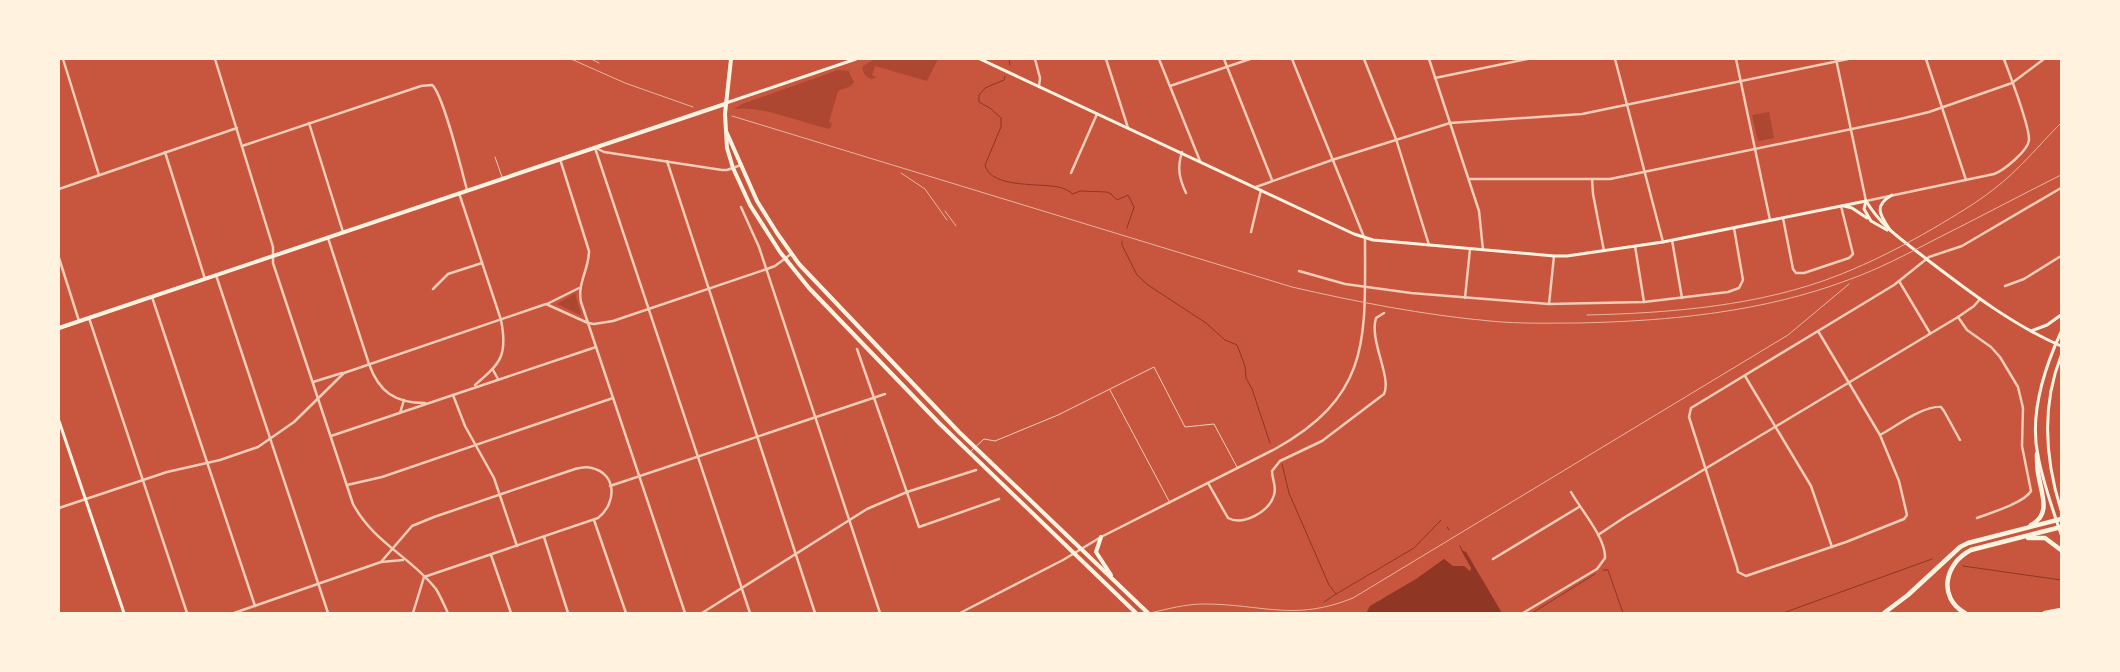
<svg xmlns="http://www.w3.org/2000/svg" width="2120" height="672" viewBox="0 0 2120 672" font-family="'Asap Condensed',sans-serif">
<rect width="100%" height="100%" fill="#c8553d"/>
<g fill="#ae4732">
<path d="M874 59H938L927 81 875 66 872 75 876 77 873 79C866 78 863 74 862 67Z"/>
<path d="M838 70 847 71 848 70 854 82 851 86 838 91 829 122 832 123 830 129C801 123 762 105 734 109L742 104Z"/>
<path d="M1769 112 1774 138 1758 141 1752 115Z"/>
<path d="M575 293 581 314 580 315 557 304Z"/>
</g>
<path fill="#8f3625" d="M1461 550 1466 552 1502 613H1366L1370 606 1416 579 1444 559 1453 566H1464L1470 571 1471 568Z"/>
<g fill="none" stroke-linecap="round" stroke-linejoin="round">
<g stroke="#8f3625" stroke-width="1">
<path d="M1009 59 1010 65"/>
<path d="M1005 76 1004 80 985 88 979 95V102L990 108 1001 118V127L985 165C991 190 1044 182 1062 188 1066 189 1070 192 1073 194L1080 191 1107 192 1111 194 1117 200 1128 195 1134 207 1127 228"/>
<path d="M1122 241V245L1137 275 1148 285 1206 323 1225 340 1237 345 1245 366 1246 378 1252 389 1270 443"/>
<path d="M1282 464 1289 493 1329 585 1336 594 1414 548 1441 520"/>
<path d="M1447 527 1449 530"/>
<path d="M1460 546 1462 550"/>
<path d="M1963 566 2061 580"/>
<path d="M1603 570H1608L1623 613"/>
<path d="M1324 602 1336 594"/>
<path d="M1532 613 1595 574"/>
<path d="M1783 613 1932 559"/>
</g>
<g stroke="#f1ccb7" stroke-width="1">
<path d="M495 157 502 177"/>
<path d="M1110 390 1169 501"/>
<path d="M970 452 984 439 995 441 1058 415 1154 367 1185 427 1214 424 1237 467"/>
</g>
<g stroke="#f1ccb7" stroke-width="2.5">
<path d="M63 59 99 175"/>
<path d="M215 59 273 247V263L353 504C374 543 411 557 436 589 441 597 444 605 448 613"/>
<path d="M1035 59 1040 78 1039 86"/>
<path d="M1106 59 1128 128"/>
<path d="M1159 59 1200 161"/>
<path d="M1224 59 1272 180"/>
<path d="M1292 59 1364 237"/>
<path d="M1364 59 1396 139 1429 245"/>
<path d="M1615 59 1663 242"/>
<path d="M1736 59 1770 220"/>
<path d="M1836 59 1866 201"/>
<path d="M1926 59 1966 180"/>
<path d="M1435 78 1527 59"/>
<path d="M1170 86 1250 59"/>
<path d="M309 123 343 232"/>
<path d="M242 146 421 86 432 85C443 93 462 172 467 190"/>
<path d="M595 148 750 613"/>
<path d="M596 148 604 152 722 170H727L741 165"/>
<path d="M165 152 205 279"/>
<path d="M1182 152C1177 168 1179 178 1186 193"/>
<path d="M560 159 589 251C589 269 577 284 581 302L685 613"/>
<path d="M667 161 815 613"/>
<path d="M1071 173 1097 114"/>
<path d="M1469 179H1610L1900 119 1929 112 2012 83 2044 59"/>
<path d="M1592 179 1593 194 1604 251"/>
<path d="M1256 187 1332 160 1450 123 1582 114 1848 59"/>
<path d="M59 189 237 128"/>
<path d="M459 193 501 320C508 355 501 363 475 385"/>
<path d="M741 207 759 247 880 613"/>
<path d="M1783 218 1793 269 1796 273H1804L1849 258 1853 254 1841 206"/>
<path d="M1251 232 1261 190"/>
<path d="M328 238 369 364C379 392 395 403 425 403"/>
<path d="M1672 240 1682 298"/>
<path d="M1635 246 1644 302"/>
<path d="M59 258 79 321"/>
<path d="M1299 271 1345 284 1411 293 1549 304 1644 302 1728 292 1739 288 1743 280 1734 228"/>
<path d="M216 275 328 613"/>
<path d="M1899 281 1930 333"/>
<path d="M2005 286 2024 279 2061 256"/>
<path d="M433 289 448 274 482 263"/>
<path d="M152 297 255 606"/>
<path d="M1465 298 1470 249"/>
<path d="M547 304 579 288"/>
<path d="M1549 304 1554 256"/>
<path d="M1958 317 1967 330 1991 347 2000 357 2018 387 2023 408 2022 446 2031 491C2024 503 1990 513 1977 518"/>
<path d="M89 318 187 613"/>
<path d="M1818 331 1880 435 1899 481 1907 515 1904 519 1846 542 1746 576 1738 572 1737 567 1689 417 1691 408 1894 285 1929 257 1962 246 2061 188"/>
<path d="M857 349 919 527 999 499"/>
<path d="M493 370 498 379"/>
<path d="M1745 376 1811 486 1832 547"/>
<path d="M313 382 342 373"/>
<path d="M453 395 465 426 494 478 517 546"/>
<path d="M400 413 404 400"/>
<path d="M1880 435C1895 427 1924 405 1941 407L1944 411 1960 440"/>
<path d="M331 436 596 347"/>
<path d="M1208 483 1228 518C1243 526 1269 512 1274 495 1277 487 1272 479 1272 471L1280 461 1322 441 1384 394C1392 377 1369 341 1376 318L1384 313"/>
<path d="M347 485 382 477 613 398"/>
<path d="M610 486 885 394"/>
<path d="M59 508 167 472 220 460 258 447 294 422 344 373 546 304 588 323 594 324 613 321 767 269 775 266 791 254"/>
<path d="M594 520 626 613"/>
<path d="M1598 535 1625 517 1958 317 1974 306 1980 299"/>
<path d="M544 537 568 613"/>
<path d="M491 555 511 613"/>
<path d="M1493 559 1579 507"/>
<path d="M381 562 403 560"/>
<path d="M234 613 381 562 412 526 434 517 572 470C578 468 585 466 592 468 617 474 617 503 598 518L424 577"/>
<path d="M413 613 424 577"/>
<path d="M702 613 867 509 907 492 976 470"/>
<path d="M1523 613 1597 569 1605 558C1606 538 1581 510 1571 492"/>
</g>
<g stroke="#f1ccb7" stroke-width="2.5">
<path d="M1429 59 1479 211 1483 250"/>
<path d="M1866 201 1994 174C2003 171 2028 151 2029 140 2030 126 2010 76 2004 59"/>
<path d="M960 613 1063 560 1101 537 1275 449C1372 395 1365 338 1365 238"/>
</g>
<g stroke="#fff3e0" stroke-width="3">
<path d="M980 59 1354 234 1373 240 1554 256H1567L1663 242 1866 201"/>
<path d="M726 103 856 59"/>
<path d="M1866 201C1884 230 1903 240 1929 261 1971 293 2013 325 2061 346"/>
<path d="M1866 201 1864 209 1871 221 1887 230"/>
<path d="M1844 206 1852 208 1867 218"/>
<path d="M1890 230C1880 215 1873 206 1892 195"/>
<path d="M2031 331 2047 325 2061 315"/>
<path d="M2061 332C2044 369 2029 414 2038 456 2043 482 2052 508 2061 534"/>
<path d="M2061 356C2041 407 2045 459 2061 510"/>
<path d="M59 421 124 613"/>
</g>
<g stroke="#fff3e0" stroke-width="4">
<path d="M731 59 725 114 727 148 733 168 750 205 780 252 809 288 939 423 1136 613"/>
<path d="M726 131 757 201 777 233 799 264 959 432 1148 613"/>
<path d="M59 328 725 104"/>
<path d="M1101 537 1096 552 1111 575"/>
</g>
<g stroke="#fff3e0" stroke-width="4.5">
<path d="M2031 525C2051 515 2042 495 2039 478 2037 470 2037 463 2037 454"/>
<path d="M2028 538H2045L2061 550"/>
<path d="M1884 613 1908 595 1960 547 1968 543 2061 519"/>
<path d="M1965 613C1937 597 1945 563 1971 550L2061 527"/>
<path d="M2045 613 2061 610"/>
</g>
<g stroke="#e9b49f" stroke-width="1">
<path d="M571 59 625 83 693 107"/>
<path d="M591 59 599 63"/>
<path d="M732 116 1292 287C1357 302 1424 315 1490 321 1520 324 1549 323 1579 323 1670 321 1763 312 1848 280 1879 269 1907 254 1936 239 1978 218 2019 196 2061 175"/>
<path d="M901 173 925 189 947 220"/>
<path d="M945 211 956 226"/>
<path d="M1587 315C1671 313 1760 306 1839 275 1872 262 1903 246 1934 228 1954 216 1975 204 1994 189 2019 170 2039 145 2061 123"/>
<path d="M1150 613C1168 609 1185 604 1204 604 1262 604 1294 622 1353 598L1788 335 1849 284"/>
</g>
</g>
<rect width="2120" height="672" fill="none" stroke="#fff3e0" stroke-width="120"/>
</svg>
